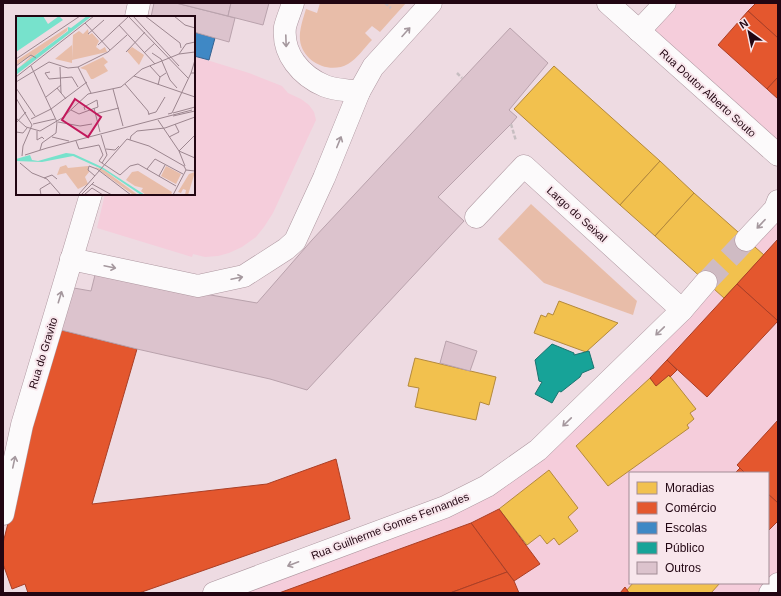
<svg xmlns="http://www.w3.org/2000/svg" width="781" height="596" viewBox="0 0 781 596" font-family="Helvetica,sans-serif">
<rect width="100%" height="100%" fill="#eedbe2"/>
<g fill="#f5cddb" fill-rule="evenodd">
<path d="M665 3H778V155L639 31Z"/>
<path d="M194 56 249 73 282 86 288 93 301 99 309 105 314 112 316 120 273 213 264 227 256 237 242 247 229 253 218 256 205 257 193 254 192 257 97 228 105 194H194Z"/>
<path d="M778 201V593H214L487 486ZM630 473H768V583H630Z"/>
</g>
<g fill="#e8bda9">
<path d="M320 3H406L380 32 372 26 365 33 372 40C364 48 357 59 348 64 329 75 302 61 300 40 299 30 303 19 306 9L317 13Z"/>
<path d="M531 204 637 301 633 315 544 283 498 239Z"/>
</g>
<g fill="#f2c14e" stroke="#b4893c">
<path d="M554 66 660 161 620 205 514 109Z"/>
<path d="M660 161 694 193 655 236 620 205Z"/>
<path d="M694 193 764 255 724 298 655 236Z"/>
<path d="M559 301 618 323 586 352 534 333 541 315 546 317 548 313 553 315Z"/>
<path d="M415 358 496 377 489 405 480 402 476 420 415 407 419 388 408 386Z"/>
<path d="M669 375 696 409 690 413 694 419 687 425 689 428 608 486 576 446 650 378 656 386Z"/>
<path d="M549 470 578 508 568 517 578 531 559 545 554 538 547 544 540 535 527 545 499 509Z"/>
<path d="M633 583H720L711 593H629L627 590Z"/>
</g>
<g fill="#e4572e" stroke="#aa3f26">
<path d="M756 3H778V38L748 11Z"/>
<path d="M748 11 778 38V77L767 89 718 45Z"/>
<path d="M778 77V99L767 89Z"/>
<path d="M778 239V321L737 284Z"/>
<path d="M737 284 778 321 707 397 667 360Z"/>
<path d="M57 329 137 349 92 504 267 484 336 459 350 519 139 593H28L25 584 12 589 3 564V543Z"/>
<path d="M667 360 677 370 670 377 669 375 656 386 650 378Z"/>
<path d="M778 420V503L768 494V473H745L737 465Z"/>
<path d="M740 468 745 473H735Z"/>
<path d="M768 494 778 503V521L768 531Z"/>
<path d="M499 509 540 564 514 581 471 523Z"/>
<path d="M471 523 507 572 450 593H279Z"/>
<path d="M507 572 514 581 519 593H450Z"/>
<path d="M625 587 629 593H620Z"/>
</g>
<path fill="#3f88c5" stroke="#36618f" d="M194 32 215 38 209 60 194 56Z"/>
<path fill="#17a398" stroke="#1a7470" d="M552 344 574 353V355L589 351 594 368 582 373 580 377 561 392 559 391 552 403 535 394 542 382 539 381 535 360Z"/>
<g fill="#dcc3cd" stroke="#b9a2ac">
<path d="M154 3H176L235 18 229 42 194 32V17H151Z"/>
<path d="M176 3H231L228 16Z"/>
<path d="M231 3H269L263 25 228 16Z"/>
<path d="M510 28 548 63 509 110 517 117 511 124 438 197 464 221 307 390 270 379 137 349 57 329 68 287 91 291 95 275 257 303 312 240Z"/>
<path d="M446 341 477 351 470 371 440 363Z"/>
</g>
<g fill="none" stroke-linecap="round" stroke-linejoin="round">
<path stroke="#cfbbc3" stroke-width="22" stroke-dasharray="22 11" stroke-linecap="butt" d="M706 282 746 240"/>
<defs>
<g id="minor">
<path d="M293 3C291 10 287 19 285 27 282 54 301 76 325 86 335 90 348 90 359 92"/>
<path d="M608 3 778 155"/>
<path d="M136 17 139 3"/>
<path d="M639 31 665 3"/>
<path d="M476 217 524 166 682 310"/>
<path d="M746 240 775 209 778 201"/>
<path d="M71 259 198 286 244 276 286 249 295 241 324 178 359 92 373 67 431 3"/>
<path d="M3 514 22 425 91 194"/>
<path d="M214 593 445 507 487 486 538 450 682 310 706 282"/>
</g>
<path id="secondary" d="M770 593 778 584"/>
</defs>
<use href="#minor" stroke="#ae97a0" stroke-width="23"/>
<use href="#secondary" stroke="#ae97a0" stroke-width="23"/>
<g stroke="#c7bec1" stroke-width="2.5" stroke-dasharray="4 2" stroke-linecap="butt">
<path d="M385 3 391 8"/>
<path d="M457 73 462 78"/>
<path d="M511 124 516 141"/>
</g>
<use href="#minor" stroke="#fcfafb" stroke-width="22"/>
<use href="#secondary" stroke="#fcfafb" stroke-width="22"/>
</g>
<defs><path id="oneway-shaft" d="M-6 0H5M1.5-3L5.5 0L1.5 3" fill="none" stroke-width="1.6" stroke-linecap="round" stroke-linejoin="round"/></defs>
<g stroke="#a5989e">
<use href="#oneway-shaft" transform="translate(406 32) rotate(-48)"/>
<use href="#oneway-shaft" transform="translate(286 41) rotate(88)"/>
<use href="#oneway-shaft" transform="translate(339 142) rotate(-68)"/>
<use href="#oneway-shaft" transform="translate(761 224) rotate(133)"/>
<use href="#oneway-shaft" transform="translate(110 267) rotate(12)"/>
<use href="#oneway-shaft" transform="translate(237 278) rotate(-12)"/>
<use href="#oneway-shaft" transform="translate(60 297) rotate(-73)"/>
<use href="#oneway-shaft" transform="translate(660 331) rotate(136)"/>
<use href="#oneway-shaft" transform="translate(567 422) rotate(136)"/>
<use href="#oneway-shaft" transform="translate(14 462) rotate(-78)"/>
<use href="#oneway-shaft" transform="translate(293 564) rotate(159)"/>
</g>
<g text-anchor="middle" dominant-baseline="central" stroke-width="4" stroke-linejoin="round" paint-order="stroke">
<g font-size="11" fill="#220612" stroke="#f8e6ec">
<text transform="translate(708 93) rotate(42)">Rua Doutor Alberto Souto</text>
<text transform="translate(577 214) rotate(42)">Largo do Seixal</text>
<text transform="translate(43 353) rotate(-73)">Rua do Gravito</text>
<text transform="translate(390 526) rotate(-21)">Rua Guilherme Gomes Fernandes</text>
</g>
</g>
<g transform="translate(16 16)">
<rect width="179" height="179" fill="#eedbe2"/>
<path d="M52 11 51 15 4 51 17 38 0 49V45ZM72 13 73 19 76 17 83 25 80 31 84 34 89 31 91 36 56 44V47L39 43 56 29V43L57 19 63 15 67 18ZM116 31 128 39 123 49 111 35ZM87 41 92 46 88 49 92 55 77 63H75L70 54 64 52ZM50 149 52 152 72 150 73 156 69 161 72 168 62 173 50 157 41 159 44 151ZM150 150 165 158 160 168 145 160ZM79 151 88 154 122 179 116 178ZM122 155 156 176 155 179H130L125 175 127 172 119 170 110 164 116 156ZM179 156 172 179H169L170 174 167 173 165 177 162 176 173 158Z" fill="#e8bda9"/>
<path d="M0 0H27L32 8 43 0 47 4 0 36ZM71 0H76L0 59 1 53 52 15V11L55 12ZM50 137 58 138 86 151 129 179H125L88 154 57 140 26 146 0 145V143L14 139 16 144 22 145Z" fill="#77e2cc"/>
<path fill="none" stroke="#9c868f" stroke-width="1" d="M112 0 172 62M117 0 163 50M129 0 164 27 165 32M158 0 169 9 179 12M69 7 94 34M103 9 139 48M72 18 88 4M82 29 112 1M110 36 129 16M128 37 139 27M136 37 145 43 154 64 161 72M163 38 170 28 179 26M0 43 64 0M33 46 52 52 62 51 75 77M0 50 15 39 20 42M15 50 35 93M134 50 144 61M44 51 45 77M62 51 92 36 111 19M175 57 179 44M118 60 179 81M0 61 78 0M33 63 56 61 62 71M33 63 29 57 34 56M0 66 33 46M109 68 132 95 133 99M142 69 144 61 150 57M0 72 19 100M41 72 50 83M97 73 107 110M30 81 45 69M0 82 16 109 7 130 6 140M78 92 84 116M35 93 71 66M35 93 41 106M55 94 63 98 82 91 81 84 68 91 69 94M157 97 179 91M79 98 103 92M133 98 140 96 149 81M152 98 156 97 175 57H179M157 100 179 95M0 102 10 111 24 115 46 102 72 78 105 71 126 53 163 38 179 36M15 103 35 93M142 104 163 135 169 150M42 106 64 110 76 108M0 107 10 96M17 108 39 103M21 115V124L26 121 28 123M0 116 7 117 11 112M85 119 91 139 86 147M36 121 53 125M153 121 163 116 159 108M111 123 133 130 168 150M114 124 115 120 121 115 149 112 179 101M60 125 63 133 83 129 87 139 83 145 104 159 114 150 122 148 160 170M31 132 176 94M90 133 99 134 103 130M24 134 26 127 40 117 41 106M163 135 179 119M163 135 179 142M9 139 31 132M4 147 16 157 31 163 45 179M168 150 170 154 179 155M131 153 139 143 167 158M79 160 72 154 73 150 81 153 115 179M143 160 149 149M28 162 36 159 41 163M76 168 96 179M63 178 111 123M25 179 24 173 34 167M65 179 78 166M68 179 76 172 87 179M157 179 170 154"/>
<path fill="#c2185b" fill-opacity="0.15" stroke="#c2185b" stroke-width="2" d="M59 83 85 101 72 121 46 104Z"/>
<rect width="179" height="179" fill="none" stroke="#220612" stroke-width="2"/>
</g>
<rect width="781" height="596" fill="none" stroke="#220612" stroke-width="8"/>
<rect x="629" y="472" width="140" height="112" fill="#f8e6ec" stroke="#a28c95"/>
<rect x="637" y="482" width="20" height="12" fill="#f2c14e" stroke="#a28c95"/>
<text x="665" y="492" font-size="12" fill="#220612">Moradias</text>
<rect x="637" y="502" width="20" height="12" fill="#e4572e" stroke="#a28c95"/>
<text x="665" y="512" font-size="12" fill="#220612">Comércio</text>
<rect x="637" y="522" width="20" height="12" fill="#3f88c5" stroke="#a28c95"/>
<text x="665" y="532" font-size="12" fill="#220612">Escolas</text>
<rect x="637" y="542" width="20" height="12" fill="#17a398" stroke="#a28c95"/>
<text x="665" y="552" font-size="12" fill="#220612">Público</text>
<rect x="637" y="562" width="20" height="12" fill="#dcc3cd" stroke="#a28c95"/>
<text x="665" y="572" font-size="12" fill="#220612">Outros</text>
<g transform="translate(749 32) rotate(327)" stroke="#f8e6ec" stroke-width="3" paint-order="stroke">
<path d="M0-3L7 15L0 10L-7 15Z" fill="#220612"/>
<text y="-6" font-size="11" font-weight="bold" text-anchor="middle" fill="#220612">N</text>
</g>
</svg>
